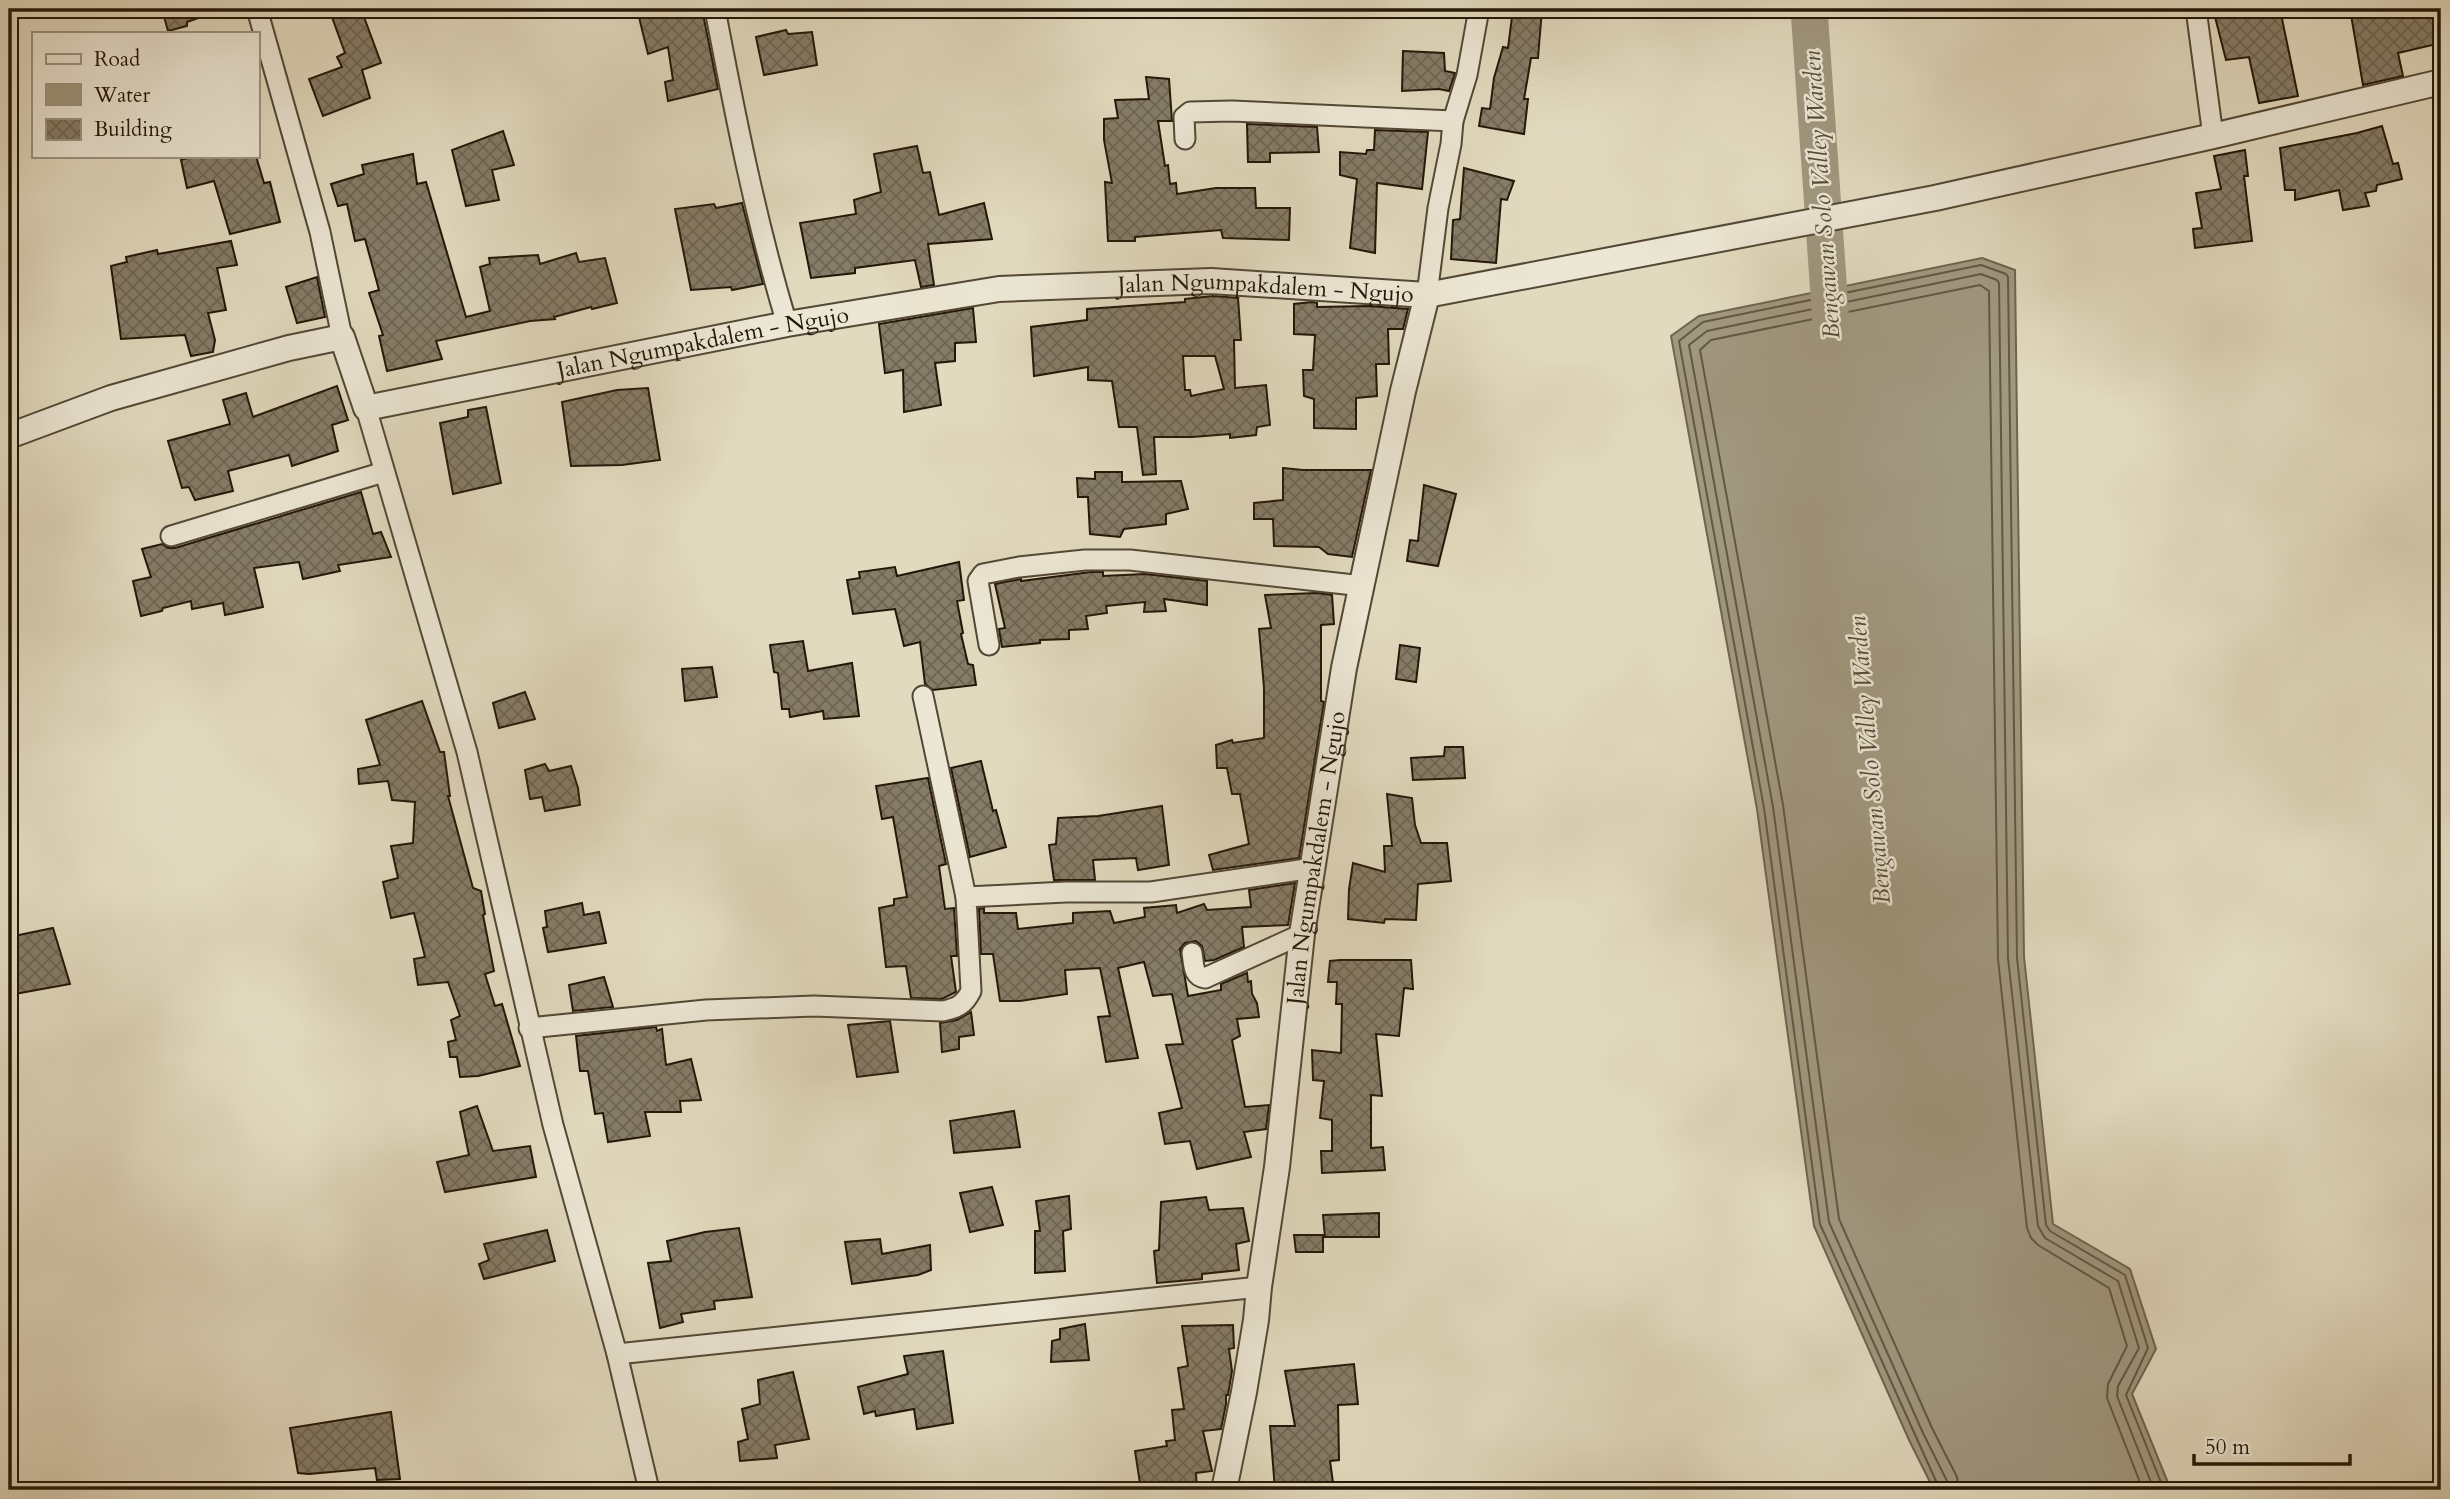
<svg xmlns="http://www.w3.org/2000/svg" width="2450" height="1499" viewBox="0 0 2450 1499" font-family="Cardo,serif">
<defs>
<pattern id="building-cross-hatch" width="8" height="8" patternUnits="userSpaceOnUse" patternTransform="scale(1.75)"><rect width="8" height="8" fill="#867c67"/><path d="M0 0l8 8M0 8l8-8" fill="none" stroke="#6d6553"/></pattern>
</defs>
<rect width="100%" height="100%" fill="#e2dabf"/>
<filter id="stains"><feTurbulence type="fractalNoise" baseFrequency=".00286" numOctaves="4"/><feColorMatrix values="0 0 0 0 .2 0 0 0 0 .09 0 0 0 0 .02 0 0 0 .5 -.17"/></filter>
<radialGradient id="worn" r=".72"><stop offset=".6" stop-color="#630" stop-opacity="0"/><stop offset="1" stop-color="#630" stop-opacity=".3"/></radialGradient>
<path fill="#a19880" stroke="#6f6450" stroke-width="2" d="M1982 258 2015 270 2024 957 2053 1224 2130 1269 2156 1349 2132 1394 2171 1490H1934L1909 1440 1814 1226 1757 809 1671 336 1699 316Z"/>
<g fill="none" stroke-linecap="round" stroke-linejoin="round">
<g stroke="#625844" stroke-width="2">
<path d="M1940 1490 1820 1224 1764 808 1679 341 1703 322 1981 265 2006 274 2008 277 2017 958 2046 1225 2050 1231 2125 1275 2148 1348 2126 1395 2164 1490"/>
<path d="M1948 1490 1947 1481 1923 1433 1829 1222 1773 807 1689 345 1707 331 1981 274 1997 280 1999 283 2008 958 2038 1226 2045 1238 2118 1281 2139 1348 2118 1386 2117 1396 2154 1490"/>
<path d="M1959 1490 1957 1477 1932 1428 1839 1219 1783 805 1700 350 1711 340 1980 285 1989 291 1998 959 2027 1228 2031 1238 2038 1245 2109 1288 2127 1346 2108 1384 2107 1398 2143 1490"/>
</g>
<path stroke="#a19880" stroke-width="37" d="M1809 9 1832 338"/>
</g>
<g fill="url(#building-cross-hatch)" stroke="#231707" stroke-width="2" fill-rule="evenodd">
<path d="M162 9H218V11L187 22V26L168 31Z"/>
<path d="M329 9H361L381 63 362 70 370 98 323 116 309 79 342 67 337 57 345 53Z"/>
<path d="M637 9H675L676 14 692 9H702L718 89 668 101 665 82 673 80 668 47 648 54Z"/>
<path d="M1513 9H1542L1538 58H1531L1524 99H1528L1524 134 1479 126 1482 108 1490 109 1494 78 1503 47 1508 48Z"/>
<path d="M2213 9H2280L2298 96 2259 103 2249 57 2226 60Z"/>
<path d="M2350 9H2441V43L2398 53 2403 76 2363 85Z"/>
<path d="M786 30 788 34 812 32 817 65 764 75 756 37Z"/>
<path d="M1403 51 1444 53 1445 71 1455 73 1449 91 1439 89 1402 91Z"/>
<path d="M1146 77 1169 79 1172 121H1158L1165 166 1168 165 1170 184 1176 183 1177 194 1216 188H1255L1256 208H1290L1289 240 1223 238 1221 230 1135 237V241H1108L1105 182 1112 183 1104 140V119L1118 118 1115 100 1149 99Z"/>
<path d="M1247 124 1317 127 1319 152 1270 153V162H1248Z"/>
<path d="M2382 126 2393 164 2398 163 2402 179 2377 185 2376 191 2365 193 2369 206 2343 210 2339 190 2295 200V190H2285L2280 148 2357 133Z"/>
<path d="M1375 130 1428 132 1422 189 1377 183 1375 253 1350 248 1357 179 1340 175V152L1366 154 1367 150H1374Z"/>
<path d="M503 131 514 165 492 170 499 200 466 206 452 150Z"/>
<path d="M917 146 923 173 930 172 939 215 984 203 992 239 928 244 934 285 921 287 915 260 855 268V273L811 278 800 223 856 214 854 200 881 192 874 154Z"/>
<path d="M2245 150 2248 176H2244L2252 241 2195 248 2193 229 2202 228 2196 193 2221 189 2214 156Z"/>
<path d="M413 154 417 184 426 182 466 317 490 311 480 267 490 264 489 258 538 255 540 264 576 253 579 262 605 258 617 303 592 309 591 307 554 317 555 319 530 321 436 341 442 359 387 371 379 336 383 335 369 293 379 290 365 239 355 241 347 204 338 206 331 184 364 174 362 165Z"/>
<path d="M194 156H256L264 183 270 182 280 222 230 234 214 181 187 188 181 160Z"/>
<path d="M1464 168 1514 181 1507 200 1501 199 1496 263 1451 259 1453 220 1460 219Z"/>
<path d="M742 203 763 284 732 290 731 287 691 290 675 209 714 204 716 208Z"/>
<path d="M231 241 237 265 217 268 226 310 208 313 215 340 213 352 191 356 185 335 121 339 111 266 127 262 126 257 157 250 158 254Z"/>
<path d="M317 277 325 317 297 323 286 287Z"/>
<path d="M1213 296 1238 298 1241 340H1234L1235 388 1266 385 1270 425 1257 427 1256 435 1230 438V434L1192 437H1154L1156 474 1143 475 1137 427H1119L1112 381 1088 380V367L1034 376 1031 327 1087 320V309L1185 302V299ZM1183 356H1215L1224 389 1191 396 1190 390H1185Z"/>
<path d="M1312 302 1317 303V307L1369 306 1408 309 1403 329H1388L1389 364H1376L1377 396 1356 398V429L1314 428V399L1304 396 1303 370H1313L1315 335 1294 334V304Z"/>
<path d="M973 308 976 342 955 343V361L935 363 941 405 904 412 903 370 885 373 879 324Z"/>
<path d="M337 386 348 420 332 425 338 451 292 466 289 455 228 471 233 491 195 500 189 487 182 488 168 441 230 424 223 400 246 393 253 417Z"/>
<path d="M648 388 660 460 622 465 571 466 562 402 617 390Z"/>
<path d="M486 407 501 483 453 494 440 423 468 417V410Z"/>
<path d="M1283 468 1303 470H1371L1352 557 1328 554 1319 547 1274 546 1273 519H1254V503L1283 500Z"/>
<path d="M1095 472H1122V482L1181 481 1188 509 1166 514V524L1124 529 1120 537 1090 534 1088 497H1078L1077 478 1095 479Z"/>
<path d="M1424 485 1456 494 1438 566 1407 561 1410 540 1418 541Z"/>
<path d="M361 492 373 534 381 532 391 557 338 565 340 571 303 579 299 562 254 568 263 607 225 615 223 603 192 609 191 601 163 608 162 611 141 616 133 581 151 577 142 549 162 544 168 548H175Z"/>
<path d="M959 562 964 600 957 601 963 633 961 634 968 664 973 665 976 685 933 690 925 684 920 642 904 646 895 609 853 614 847 580 860 578 859 572 895 567 897 576Z"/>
<path d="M1091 572H1103V576L1145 574 1207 581V605L1164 599 1166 611 1144 612 1145 602 1106 606 1107 613 1086 616 1088 629 1069 630V639L1040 640V643L1002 647 999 629 1005 628 995 584 1021 579V581Z"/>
<path d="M1317 593 1332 595 1334 624 1321 625V701L1324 702 1299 858 1213 870 1209 855 1249 844 1240 794H1232L1227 768H1217L1216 745 1232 740 1233 743 1264 738V688L1259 629 1271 628 1265 595Z"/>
<path d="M803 641 808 671 852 663 859 716 824 719 823 711 790 717 789 709H782L778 673 774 672 770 645Z"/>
<path d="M1400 645 1420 648 1416 682 1396 679Z"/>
<path d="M712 667 717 697 685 701 682 669Z"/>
<path d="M525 692 535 719 499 728 493 703Z"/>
<path d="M422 701 440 752H444L450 796H448L473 888 481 891 485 914 483 915 494 971 485 974 495 1006 502 1004 520 1066 478 1076 460 1077 457 1057H450L448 1042 456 1040 451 1020 460 1016 448 982 418 985 414 959 425 957 414 913 391 918 383 882 398 878 391 846 413 843 415 802 392 800 388 781 359 784 358 769 380 765 366 720Z"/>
<path d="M1445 747H1463L1465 778 1413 780 1411 758 1444 756Z"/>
<path d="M981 761 993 811 996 810 1006 847 970 857 951 768Z"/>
<path d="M545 764 549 771 571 766 578 788 580 805 545 811 542 797 530 799 525 770Z"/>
<path d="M928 778 946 864 939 866 945 909 954 908 957 956H951L956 992 942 999 911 998 906 966 886 967 879 908 894 905V899L907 897 893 817 882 819 876 786Z"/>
<path d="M1387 794 1412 798 1415 825 1421 843H1447L1451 881 1418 884 1416 920 1385 919 1384 923 1348 919 1349 889 1353 863 1385 872 1384 846H1392Z"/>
<path d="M1162 806 1169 865 1138 870 1136 858 1093 860 1095 880H1054L1049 845 1056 844 1058 818 1098 816Z"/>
<path d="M1295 883 1288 925 1242 927 1244 947 1214 960 1205 961 1202 946 1196 941 1185 943 1180 949 1188 996 1221 990V984L1247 973 1248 982 1251 981 1252 994 1257 1003 1259 1017 1237 1019 1240 1036 1232 1040 1245 1107 1269 1105 1266 1129 1244 1132 1251 1157 1197 1169 1190 1141 1165 1144 1159 1113 1182 1108 1166 1045 1183 1044 1172 994 1153 996 1144 962 1118 968 1138 1058 1106 1062 1098 1017 1110 1016 1100 968 1065 970 1067 994 1020 1001H1000L993 954H981L979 909 984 908V913H1016L1018 929 1073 923V913L1110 911 1114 923 1145 917 1144 908 1176 905 1177 913 1204 904 1207 910 1251 907 1249 890Z"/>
<path d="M582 903 584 915 599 912 606 943 548 952 543 928 547 927 545 911Z"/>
<path d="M53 928 70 984 9 995V937Z"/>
<path d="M1340 960H1411L1413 989 1404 988 1399 1036 1376 1034 1382 1096 1371 1095V1148L1383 1147 1385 1170 1322 1173 1321 1151H1332V1120L1320 1118 1324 1081 1313 1080 1312 1050 1341 1053 1342 1004H1336L1337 982H1328L1330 961Z"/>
<path d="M604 977 613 1007 573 1011 569 985Z"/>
<path d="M971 1012 974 1035 959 1037V1049L942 1052 940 1023 957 1020Z"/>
<path d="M890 1021 898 1072 857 1077 848 1025Z"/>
<path d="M656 1027 657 1031 662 1029 666 1065 691 1059 701 1100 680 1101 681 1112H645L650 1136 608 1142 603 1113 595 1114 588 1071H580L576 1036Z"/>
<path d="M477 1106 493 1151 530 1146 536 1177 445 1192 437 1162 469 1155 460 1112Z"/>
<path d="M1014 1111 1020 1147 954 1153 950 1121Z"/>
<path d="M992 1187 1003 1225 970 1232 960 1193Z"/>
<path d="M1069 1196 1071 1229 1063 1231 1065 1271 1035 1273V1231H1040L1036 1201Z"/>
<path d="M1206 1197 1209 1210 1243 1208 1249 1241 1236 1244 1239 1270 1202 1274V1279L1157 1283 1154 1251 1159 1250 1161 1202Z"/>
<path d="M1379 1213V1237H1325L1323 1215Z"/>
<path d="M739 1228 752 1297 714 1301 715 1309 681 1314 683 1322 660 1328 648 1263 671 1261 667 1241 705 1232Z"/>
<path d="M547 1230 555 1261 484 1279 479 1264 489 1260 484 1244Z"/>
<path d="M1294 1235H1323V1252H1296Z"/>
<path d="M880 1239 882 1254 930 1245 931 1270 918 1275 852 1284 845 1242Z"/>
<path d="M1085 1324 1089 1360 1051 1362 1052 1341 1060 1339V1329Z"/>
<path d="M1233 1325 1234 1348 1229 1349 1232 1371 1228 1395H1226V1404L1221 1429 1203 1431 1212 1471 1196 1473 1197 1490H1141L1135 1451 1167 1446 1166 1441 1175 1440 1172 1410 1184 1409 1178 1368 1188 1366 1182 1326Z"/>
<path d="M943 1351 953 1423 917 1429 914 1409 876 1416 875 1411 864 1414 858 1387 908 1374 904 1356Z"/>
<path d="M1354 1364 1358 1404 1338 1405 1339 1460 1330 1461 1334 1490H1275L1270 1426H1295L1285 1371Z"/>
<path d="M793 1372 809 1439 775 1445 777 1458 740 1461 738 1442 748 1439 742 1409 760 1404 758 1380Z"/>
<path d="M391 1412 400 1479 377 1480 375 1468 309 1474 298 1473 290 1428Z"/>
</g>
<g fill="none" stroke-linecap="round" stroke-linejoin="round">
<defs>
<g id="minor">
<path d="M257 9 320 232 342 337"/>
<path d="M715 9C735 115 756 221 787 324"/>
<path d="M2196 9 2213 136"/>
<path d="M1185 139 1184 117 1190 112 1232 111 1453 121"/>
<path d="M1427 295 1438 208 1451 144 1453 121 1467 75 1479 9"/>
<path d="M366 408 467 752 553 1125 617 1354 649 1490"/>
<path d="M171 536 384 472"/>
<path d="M989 645 978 581 983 574 1019 567 1085 560H1130L1363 586"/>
<path d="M923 696 966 897"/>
<path d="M1192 953C1194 963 1192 976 1205 978L1302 934"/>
<path d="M529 1028 706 1010 814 1006 943 1011C957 1008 964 1005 971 991L966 897 1066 892H1151L1313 868"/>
<path d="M617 1354 1259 1287"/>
</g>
<g id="tertiary">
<path id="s1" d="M9 436 111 398 289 348 342 337 366 408 787 324 999 289 1211 281 1427 295 1935 198 2213 136 2441 82"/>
<path id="s2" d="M1224 1490 1244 1392 1256 1320 1259 1287 1277 1167 1302 934 1344 668 1403 391 1427 295"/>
</g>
</defs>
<use href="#minor" stroke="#534835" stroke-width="23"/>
<use href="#tertiary" stroke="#534835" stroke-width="28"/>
<use href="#minor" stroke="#ece7d5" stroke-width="19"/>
<use href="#tertiary" stroke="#ece7d5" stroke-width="24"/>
</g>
<g text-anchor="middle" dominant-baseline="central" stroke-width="5" stroke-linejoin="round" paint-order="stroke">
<g font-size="23" fill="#231707" stroke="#ece7d5">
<text stroke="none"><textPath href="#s1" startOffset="1334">Jalan Ngumpakdalem - Ngujo</textPath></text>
<text stroke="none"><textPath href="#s1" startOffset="766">Jalan Ngumpakdalem - Ngujo</textPath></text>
<text stroke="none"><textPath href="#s2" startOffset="639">Jalan Ngumpakdalem - Ngujo</textPath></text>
</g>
<g font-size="24" font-style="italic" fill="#554b37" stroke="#ece7d5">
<text transform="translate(1822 195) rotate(-94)">Bengawan Solo Valley Warden</text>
<text transform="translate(1870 760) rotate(-95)">Bengawan Solo Valley Warden</text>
</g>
</g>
<rect width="2450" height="1499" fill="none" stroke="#e2dabf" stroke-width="35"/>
<rect x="10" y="10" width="2429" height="1478" fill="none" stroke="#231707" stroke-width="3.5"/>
<rect x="18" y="18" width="2415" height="1464" fill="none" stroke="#231707" stroke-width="2"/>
<rect x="32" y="32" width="228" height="126" fill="#ece7d5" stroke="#9c9483" stroke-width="2"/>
<rect x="46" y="54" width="35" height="10" fill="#ece7d5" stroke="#9c9483" stroke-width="2"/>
<text x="94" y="66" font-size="21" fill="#231707">Road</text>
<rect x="46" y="84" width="35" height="21" fill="#a19880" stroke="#9c9483" stroke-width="2"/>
<text x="94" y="102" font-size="21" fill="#231707">Water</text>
<rect x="46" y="119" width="35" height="21" fill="url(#building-cross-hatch)" stroke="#9c9483" stroke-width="2"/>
<text x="94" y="136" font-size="21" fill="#231707">Building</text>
<path d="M2194 1454v10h156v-10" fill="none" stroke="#231707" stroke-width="3.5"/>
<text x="2205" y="1454" font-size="21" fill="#231707" stroke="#ece7d5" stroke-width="5" paint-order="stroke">50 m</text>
<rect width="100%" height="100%" filter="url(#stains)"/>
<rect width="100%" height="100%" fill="url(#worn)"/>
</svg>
